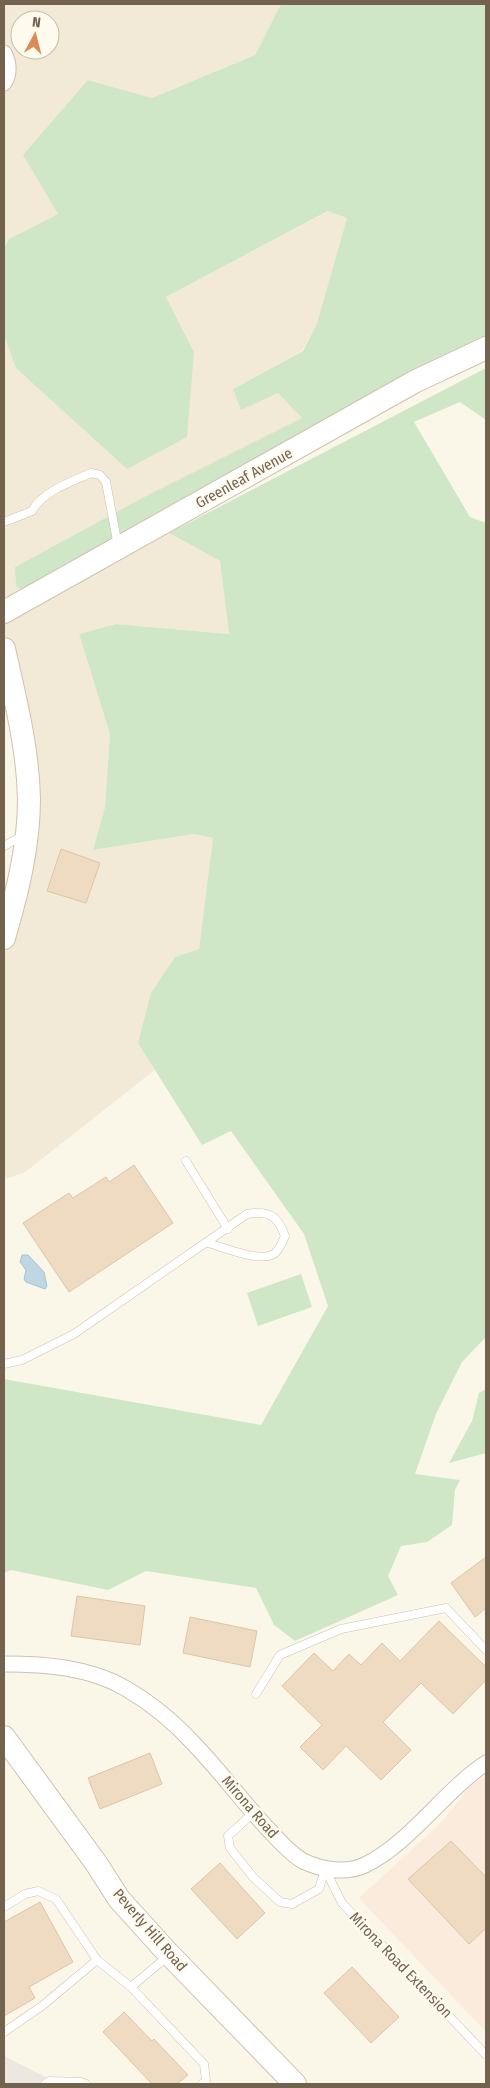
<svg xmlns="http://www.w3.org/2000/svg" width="490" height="2088" viewBox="0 0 490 2088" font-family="'Fira Sans Condensed',sans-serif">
<rect width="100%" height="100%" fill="#fbf7e8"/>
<g fill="#f2ead7" fill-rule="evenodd">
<path d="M4 4H281L255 55 152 98 88 80 58 214 9 239 4 248ZM20 20H50V50H20Z"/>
<path d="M329 211 347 218 317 323 302 351 233 389 278 393 302 418 142 498 15 567 150 523 220 561 229 634 116 624 79 634 110 734 105 807 93 850 194 834 213 838 199 949 175 957 138 1043 155 1070 24 1173 4 1179V890L20 828 21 779 4 706V336L16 368 194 352 166 297Z"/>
</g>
<path fill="#faebdd" d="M486 1776V2032L359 1898 442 1822 472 1784Z"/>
<path fill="#ece8e1" d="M4 2056 10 2059 59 2084H4Z"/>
<g fill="#cfe7c7">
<path d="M281 4H486V339L29 591 16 587 15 567 142 498 302 418 278 393 241 410 233 389 303 351 317 323 347 218 328 211 166 297 194 352 187 437 127 469 16 368 4 336V248L9 239 58 214 23 155 88 80 152 98 255 55Z"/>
<path d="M486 368V420L460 402 414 422 470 517 486 523V1337L462 1362 436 1414 415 1474 460 1480 455 1490 452 1525 427 1542 401 1546 388 1576 398 1595 295 1641 274 1625 256 1588 146 1571 108 1590 11 1570 4 1573V1379L261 1425 328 1306 304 1234 231 1131 202 1145 138 1043 151 993 175 957 199 949 213 838 194 834 93 850 105 807 110 734 79 634 116 624 229 634 220 561 169 533Z"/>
<path d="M301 1274 312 1307 258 1326 247 1293Z"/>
<path d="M486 1389V1453L449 1463 472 1421 479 1393Z"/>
</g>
<path fill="#bed7e3" stroke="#a5c4d4" d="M22 1255H28L44 1272 47 1286 45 1289 26 1282 24 1279 26 1270 20 1262Z"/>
<g fill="#eedbc2" stroke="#dfc5a4">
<path d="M61 849 100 863 86 903 47 891Z"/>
<path d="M134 1165 173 1223 69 1292 23 1223 69 1193 73 1198 106 1177 109 1182Z"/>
<path d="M486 1557V1608L475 1617 451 1583Z"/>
<path d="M77 1596 145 1606 140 1645 71 1636Z"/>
<path d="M190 1617 257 1631 250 1667 183 1653Z"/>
<path d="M439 1621 486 1667V1680L453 1714 421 1683 383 1722 411 1750 381 1780 346 1746 323 1770 300 1747 322 1725 282 1686 314 1653 333 1671 349 1654 361 1665 382 1643 400 1661Z"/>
<path d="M150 1753 162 1784 100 1809 88 1778Z"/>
<path d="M451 1841 486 1877V1928L469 1944 408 1879Z"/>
<path d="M220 1863 265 1913 237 1939 191 1889Z"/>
<path d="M40 1902 73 1962 29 1987 35 1998 4 2016V1922Z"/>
<path d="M352 1967 399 2017 371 2043 324 1993Z"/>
<path d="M124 2012 152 2041 154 2039 188 2075 177 2084H152L103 2032Z"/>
</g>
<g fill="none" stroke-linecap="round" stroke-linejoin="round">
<defs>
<g id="lane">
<path d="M4 522 32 511C43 491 71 482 91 473L100 475 106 482 118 546"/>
<path d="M4 846 24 835"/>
<path d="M186 1161 228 1229"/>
<path d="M4 1364 22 1360 74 1334 247 1214C269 1210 278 1216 285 1236 282 1242 280 1249 275 1253 262 1264 223 1247 208 1243"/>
<path d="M256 1694 280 1655 341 1629 446 1608 486 1650"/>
<path d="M253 1813 228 1836 230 1848 253 1877 280 1902 292 1904 319 1889 325 1869"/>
<path d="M325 1869 342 1903 486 2055"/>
<path d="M4 1907 25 1894 38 1891 56 1899 97 1960 131 1987 168 1956"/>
<path d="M131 1987 204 2064 206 2081 202 2084"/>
<path d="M4 2032 42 2006 97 1960"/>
<path d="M45 2084 49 2081 81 2082 86 2084"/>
</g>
<g id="street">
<path d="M4 53C9 63 10 73 4 83"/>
<path d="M4 1664C44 1664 89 1667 125 1688 151 1703 175 1723 195 1745 220 1771 242 1801 267 1828 278 1839 289 1853 303 1861 322 1870 346 1874 365 1865 409 1844 444 1791 486 1763"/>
</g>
<g id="secondary">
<path d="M4 612 414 382 486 348"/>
<path d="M4 649C15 698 28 748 29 799 29 847 17 893 4 938"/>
<path d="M4 1737 96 1863 119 1899 166 1951 295 2084"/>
</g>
</defs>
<use href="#lane" stroke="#ccc1af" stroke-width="9"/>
<use href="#street" stroke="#ccc1af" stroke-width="17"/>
<use href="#secondary" stroke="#cec2ad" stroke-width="24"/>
<use href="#lane" stroke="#fff" stroke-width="8"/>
<use href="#street" stroke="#fff" stroke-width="15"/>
<use href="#secondary" stroke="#fff" stroke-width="22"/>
</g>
<g text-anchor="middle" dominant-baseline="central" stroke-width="4.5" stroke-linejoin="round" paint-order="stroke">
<g font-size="15" fill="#73624e" stroke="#fefaee">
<text transform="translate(244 478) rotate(-29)">Greenleaf Avenue</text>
<text transform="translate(250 1807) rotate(49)">Mirona Road</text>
<text transform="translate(150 1930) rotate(49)">Peverly Hill Road</text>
<text transform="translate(401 1965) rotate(46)">Mirona Road Extension</text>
</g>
</g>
<rect width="490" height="2088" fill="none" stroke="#73624e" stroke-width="10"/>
<g transform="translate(35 35) rotate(7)"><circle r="24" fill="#fefaee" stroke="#c6bdae"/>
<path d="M0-4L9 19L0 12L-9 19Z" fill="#da8c58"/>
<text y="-8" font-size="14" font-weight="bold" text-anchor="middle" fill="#73624e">N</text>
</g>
</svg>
